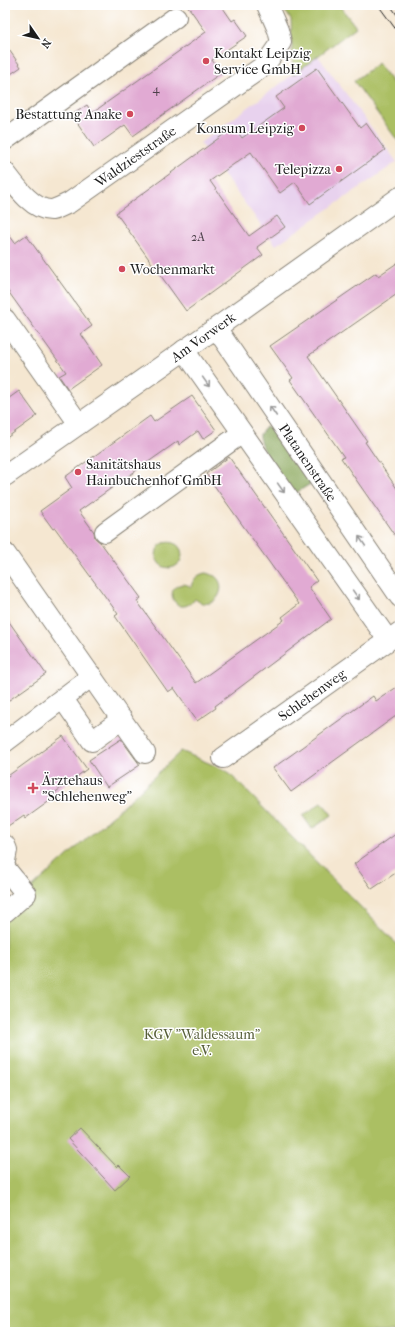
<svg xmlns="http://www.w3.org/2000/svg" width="405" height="1337" viewBox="0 0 405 1337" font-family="'IM FELL French Canon',serif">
<rect width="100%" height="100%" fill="#fff"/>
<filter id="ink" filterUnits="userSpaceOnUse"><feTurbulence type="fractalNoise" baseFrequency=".025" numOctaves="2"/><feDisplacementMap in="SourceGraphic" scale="8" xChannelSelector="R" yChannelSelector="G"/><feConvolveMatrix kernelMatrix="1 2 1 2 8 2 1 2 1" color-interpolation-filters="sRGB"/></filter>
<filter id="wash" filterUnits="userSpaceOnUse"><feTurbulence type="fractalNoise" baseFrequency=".012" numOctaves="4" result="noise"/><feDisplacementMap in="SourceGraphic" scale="16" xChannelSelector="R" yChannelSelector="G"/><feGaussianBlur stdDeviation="0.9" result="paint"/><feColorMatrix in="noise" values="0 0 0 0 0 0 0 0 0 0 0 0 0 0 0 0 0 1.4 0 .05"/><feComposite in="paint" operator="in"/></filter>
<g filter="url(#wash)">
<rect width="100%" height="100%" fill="#f5e7d1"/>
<path fill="#e8d2ee" d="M318 56 397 162 276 245 200 143Z"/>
<g fill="#abbf63" stroke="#646e40">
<path d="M280 5H339L356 27 293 75 291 19Z"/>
<path d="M378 63 400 93V144L354 81Z"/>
<circle cx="169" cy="555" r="13"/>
<path d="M205 573C235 576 217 617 195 599 178 619 163 591 179 585 184 583 188 585 191 587 193 579 197 575 205 573Z"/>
<path d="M181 751 227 771 400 947V1332H5V912L133 797Z"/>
<path d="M322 802 332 815 312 829 303 816Z"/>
</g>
<path fill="#88a659" stroke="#52613a" d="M278 423 317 480 289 497 260 442V434L266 427H271Z"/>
<g id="blocks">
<g fill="#e1aad3">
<path d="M187 5H221L232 21 235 19 247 36 212 60 221 73 133 136 125 125 94 147 72 115 87 105 92 113 206 32Z"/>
<path d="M5 44 21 67 5 78Z"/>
<path d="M317 68 360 128 366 123 385 150 310 204 295 182 280 193 251 152 210 181 249 236 277 216 285 227 257 247 263 255 186 311 116 213 234 127 242 138 284 108 276 97Z"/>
<path d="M5 229 15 243 26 235 92 326 81 334 102 365 68 389 59 376 66 372 5 287Z"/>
<path d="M400 261V292L308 356 367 441 365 442 400 493V543L341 458 344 457 290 380 293 378 270 346 376 273 378 276Z"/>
<path d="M19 391 37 416 5 439V401Z"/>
<path d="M192 396 216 430 203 439 198 431 179 445 178 441 79 511 94 532 95 538 101 543 141 598 137 601 196 683 284 620 282 617 299 604 206 474 229 457 317 581 309 587 331 619 215 706 216 708 197 721 174 688 168 692 115 616 118 614 55 528 53 529 40 511 72 488 65 477 150 416 154 422Z"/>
<path d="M5 616 46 674 5 703Z"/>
<path d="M400 685V713L291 792 273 768 373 696 376 701Z"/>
<path d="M63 736 87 769 49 797 51 800 26 818 24 815 5 828V778Z"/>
<path d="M121 739 140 765 107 787 89 760Z"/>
<path d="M400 831V870L372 889 354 864Z"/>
<path d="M80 1128 117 1167 119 1165 130 1176 115 1190 68 1139Z"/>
</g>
</g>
</g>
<g filter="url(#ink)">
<use href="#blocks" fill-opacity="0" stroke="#888276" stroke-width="1"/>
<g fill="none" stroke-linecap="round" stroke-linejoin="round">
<defs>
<g id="minor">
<path d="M5 140 176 17"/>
<path id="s1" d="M5 172C15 185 33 211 52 210 57 209 64 205 69 203L265 65 281 42 278 30 267 5"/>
<path d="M5 319 79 424"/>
<path id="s2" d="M216 328 400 597"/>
<path d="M184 350 388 640"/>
<path id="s3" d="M5 476 216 328 400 197"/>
<path d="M105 532 242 433"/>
<path d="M5 553 145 753"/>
<path d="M63 699 92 741 122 719"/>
<path d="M5 742 92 676"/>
<path id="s4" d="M223 758 400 632"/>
<path d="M5 845 7 850 5 861"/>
<path d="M5 868 26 894 5 912"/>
</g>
</defs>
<use href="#minor" stroke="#888276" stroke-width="22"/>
<use href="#minor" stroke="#fff" stroke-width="20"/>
<g stroke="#1c1c1c" stroke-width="1">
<path d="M378 5 400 35"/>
<path d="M390 5 400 19"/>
</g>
</g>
<defs><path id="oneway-shaft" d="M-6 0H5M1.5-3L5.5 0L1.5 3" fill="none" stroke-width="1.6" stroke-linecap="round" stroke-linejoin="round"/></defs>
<g stroke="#999">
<use href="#oneway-shaft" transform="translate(206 382) rotate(55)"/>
<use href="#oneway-shaft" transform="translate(273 411) rotate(-124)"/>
<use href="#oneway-shaft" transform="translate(281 488) rotate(55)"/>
<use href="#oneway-shaft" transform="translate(362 541) rotate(-124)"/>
<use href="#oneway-shaft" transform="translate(356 595) rotate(55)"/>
</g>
</g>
<g fill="#d1495b" stroke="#fff" stroke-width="1.5">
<circle cx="206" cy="61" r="4"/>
<circle cx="130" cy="114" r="4"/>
<circle cx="302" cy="128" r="4"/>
<circle cx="339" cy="169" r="4"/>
<circle cx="122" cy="269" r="4"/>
<circle cx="78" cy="472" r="4"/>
<path d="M31 782h4v4h4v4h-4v4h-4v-4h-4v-4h4z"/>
</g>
<g text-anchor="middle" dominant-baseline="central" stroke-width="3" stroke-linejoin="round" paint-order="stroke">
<g font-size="12" fill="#4d404a">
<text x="156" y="89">4</text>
<text x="198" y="237">2A</text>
</g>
<g font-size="14" fill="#1c1c1c" stroke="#fff" text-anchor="start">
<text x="214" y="53">Kontakt Leipzig<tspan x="214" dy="16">Service GmbH</tspan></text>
<text x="122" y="114" text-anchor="end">Bestattung Anake</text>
<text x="294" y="128" text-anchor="end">Konsum Leipzig</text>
<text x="331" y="169" text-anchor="end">Telepizza</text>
<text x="130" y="269">Wochenmarkt</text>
<text x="86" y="464">Sanitätshaus<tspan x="86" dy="16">Hainbuchenhof GmbH</tspan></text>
<text x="42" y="780">Ärztehaus<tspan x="42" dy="16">"Schlehenweg"</tspan></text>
</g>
<g font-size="14" fill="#1c1c1c" stroke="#fff">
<text stroke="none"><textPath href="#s1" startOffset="162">Waldzieststraße</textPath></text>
<text stroke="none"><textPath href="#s3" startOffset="242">Am Vorwerk</textPath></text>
<text stroke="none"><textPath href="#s2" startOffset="163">Platanenstraße</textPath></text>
<text stroke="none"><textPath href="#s4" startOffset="109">Schlehenweg</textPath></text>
</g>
<g font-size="14" fill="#555d38" stroke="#fff">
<text x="202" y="1034">KGV "Waldessaum"<tspan x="202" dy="16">e.V.</tspan></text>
</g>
</g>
<rect width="405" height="1337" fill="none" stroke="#fff" stroke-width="20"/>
<g transform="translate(38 38) rotate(124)" stroke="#ffffff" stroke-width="3" paint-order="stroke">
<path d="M0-3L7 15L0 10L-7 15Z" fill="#1c1c1c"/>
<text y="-6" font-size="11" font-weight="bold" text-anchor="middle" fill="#1c1c1c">N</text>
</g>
</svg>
